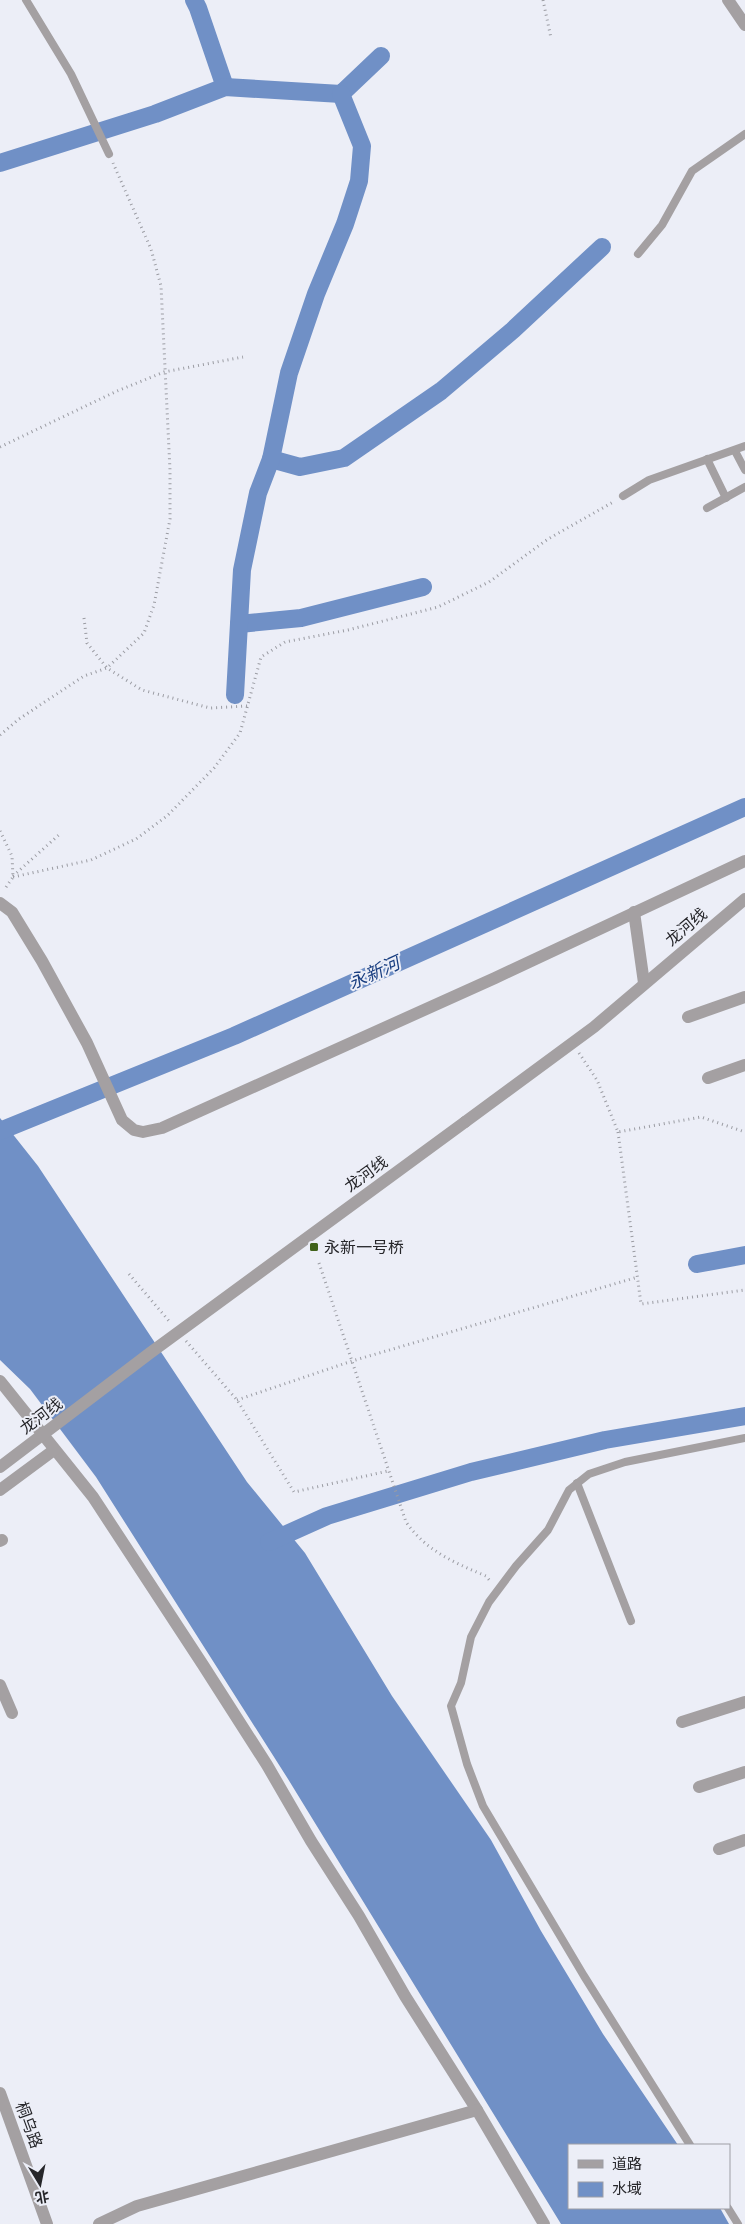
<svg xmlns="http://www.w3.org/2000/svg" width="745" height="2224" viewBox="0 0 745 2224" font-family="'DM Sans','Noto Sans SC',sans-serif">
<rect width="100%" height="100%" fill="#eceef7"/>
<path fill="#7090c6" d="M0 1118 38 1166 247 1482 305 1553 392 1696 491 1840 541 1931 603 2034 678 2145H569V2208H720L729 2224H561L288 1779 96 1477 30 1389 0 1360Z"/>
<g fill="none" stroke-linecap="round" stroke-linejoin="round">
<g stroke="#7090c6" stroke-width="18">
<path d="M194 0 198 8 225 87"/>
<path d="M0 163 155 114 225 87 341 94 381 56"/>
<path d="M271 459 300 467 344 458 441 391 513 330 602 247"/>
<path d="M239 624 301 618 423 587"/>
<path d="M235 695 242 570 258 493 271 459 289 373 316 294 345 224 359 181 362 146 341 94"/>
<path d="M0 1131 234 1036 745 807"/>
<path d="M697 1264 745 1255"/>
<path d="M269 1542 327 1516 471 1472 605 1440 745 1416"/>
</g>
<g stroke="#9b9ca3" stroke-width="3" stroke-dasharray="1 4" stroke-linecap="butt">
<path d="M543 0 551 38"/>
<path d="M0 447 117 391 164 372 243 357"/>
<path d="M84 618 87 643 107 668 142 690 210 708 248 706"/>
<path d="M0 735 19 719 84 676 107 668 144 633 154 605 170 519V470L161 286 151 249 113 163"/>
<path d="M0 831 12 856 13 877 4 890"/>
<path d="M13 876 61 833"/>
<path d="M13 877 91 860 136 839 168 815 214 768 240 733 261 657 285 642 348 630 438 607 489 582 548 539 615 501"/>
<path d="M579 1053 597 1080 618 1132 701 1117 745 1132"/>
<path d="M618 1132 641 1304 745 1290"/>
<path d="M319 1263 406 1522C426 1551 455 1563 486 1576L491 1582"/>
<path d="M129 1274 169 1321"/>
<path d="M186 1341 237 1400 294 1492 388 1471"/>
<path d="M237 1400 352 1361 638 1277"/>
</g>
<g stroke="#a4a0a2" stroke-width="8">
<path d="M26 0 71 74 109 154"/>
<path d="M638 254 662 225 692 171 745 134"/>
<path d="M735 451 745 470"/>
<path d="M707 459 726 498"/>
<path d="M623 496 649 480 745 446"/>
<path d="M707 508 745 487"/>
<path d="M577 1483 631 1621"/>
<path d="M690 2145 584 1976 483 1806 467 1764 451 1706 461 1683 471 1637 489 1602 516 1566 548 1530 569 1490 589 1474 625 1462 745 1438"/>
<path d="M728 2208 738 2224"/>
</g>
<g stroke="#a4a0a2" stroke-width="12">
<path d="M0 903 12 912 42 961 87 1043 122 1120 134 1130 143 1132 162 1128 495 978 745 861"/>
<path d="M634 912 644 983"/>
<path d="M688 1017 745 997"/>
<path d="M708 1078 745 1065"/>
<path d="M0 1381 93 1497 203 1665 267 1765 311 1841 359 1916 405 1996 477 2110 544 2224"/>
<path d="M0 1490 54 1450"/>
<path d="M0 1541 2 1540"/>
<path d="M0 1685 12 1713"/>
<path d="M682 1722 745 1702"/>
<path d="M699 1787 745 1772"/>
<path d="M719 1849 745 1840"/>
<path d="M99 2224 137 2206 477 2110"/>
</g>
<g stroke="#a4a0a2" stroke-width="12">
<path d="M728 0 745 25"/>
<path d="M465 1122 594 1027 745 899"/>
<path d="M0 2093 47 2224"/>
</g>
<path stroke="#a4a0a2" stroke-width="12" d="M0 1467 150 1353 465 1122"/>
</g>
<rect fill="#40621a" stroke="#eceef7" stroke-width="2" x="309" y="1242" width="10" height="10" rx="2.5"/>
<g text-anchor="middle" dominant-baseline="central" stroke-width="4" stroke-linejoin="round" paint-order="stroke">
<g font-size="16" fill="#26262a" stroke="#eceef7">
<text transform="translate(686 927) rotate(-40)">龙河线</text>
<text transform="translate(366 1174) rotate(-36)">龙河线</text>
<text transform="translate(41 1416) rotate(-37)">龙河线</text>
<text transform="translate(29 2125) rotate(70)">桐乌路</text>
</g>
<g font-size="16" fill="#26262a" stroke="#eceef7" text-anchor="start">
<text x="324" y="1247">永新一号桥</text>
</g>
<g font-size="18" font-style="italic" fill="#193e80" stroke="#eceef7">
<text transform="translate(374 973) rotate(-24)">永新河</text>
</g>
</g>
<rect x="568" y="2144" width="162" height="65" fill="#eceef7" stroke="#9d9ea5"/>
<rect x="578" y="2160" width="25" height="8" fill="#a4a0a2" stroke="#9d9ea5"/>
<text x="612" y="2169" font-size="15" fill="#26262a">道路</text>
<rect x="578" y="2182" width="25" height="15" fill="#7090c6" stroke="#9d9ea5"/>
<text x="612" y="2194" font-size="15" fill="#26262a">水域</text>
<g transform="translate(40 2184) rotate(170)" stroke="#eceef7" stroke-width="4" paint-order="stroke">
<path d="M0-4L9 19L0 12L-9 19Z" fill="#26262a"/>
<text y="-8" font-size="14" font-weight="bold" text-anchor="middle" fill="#26262a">北</text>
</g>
</svg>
